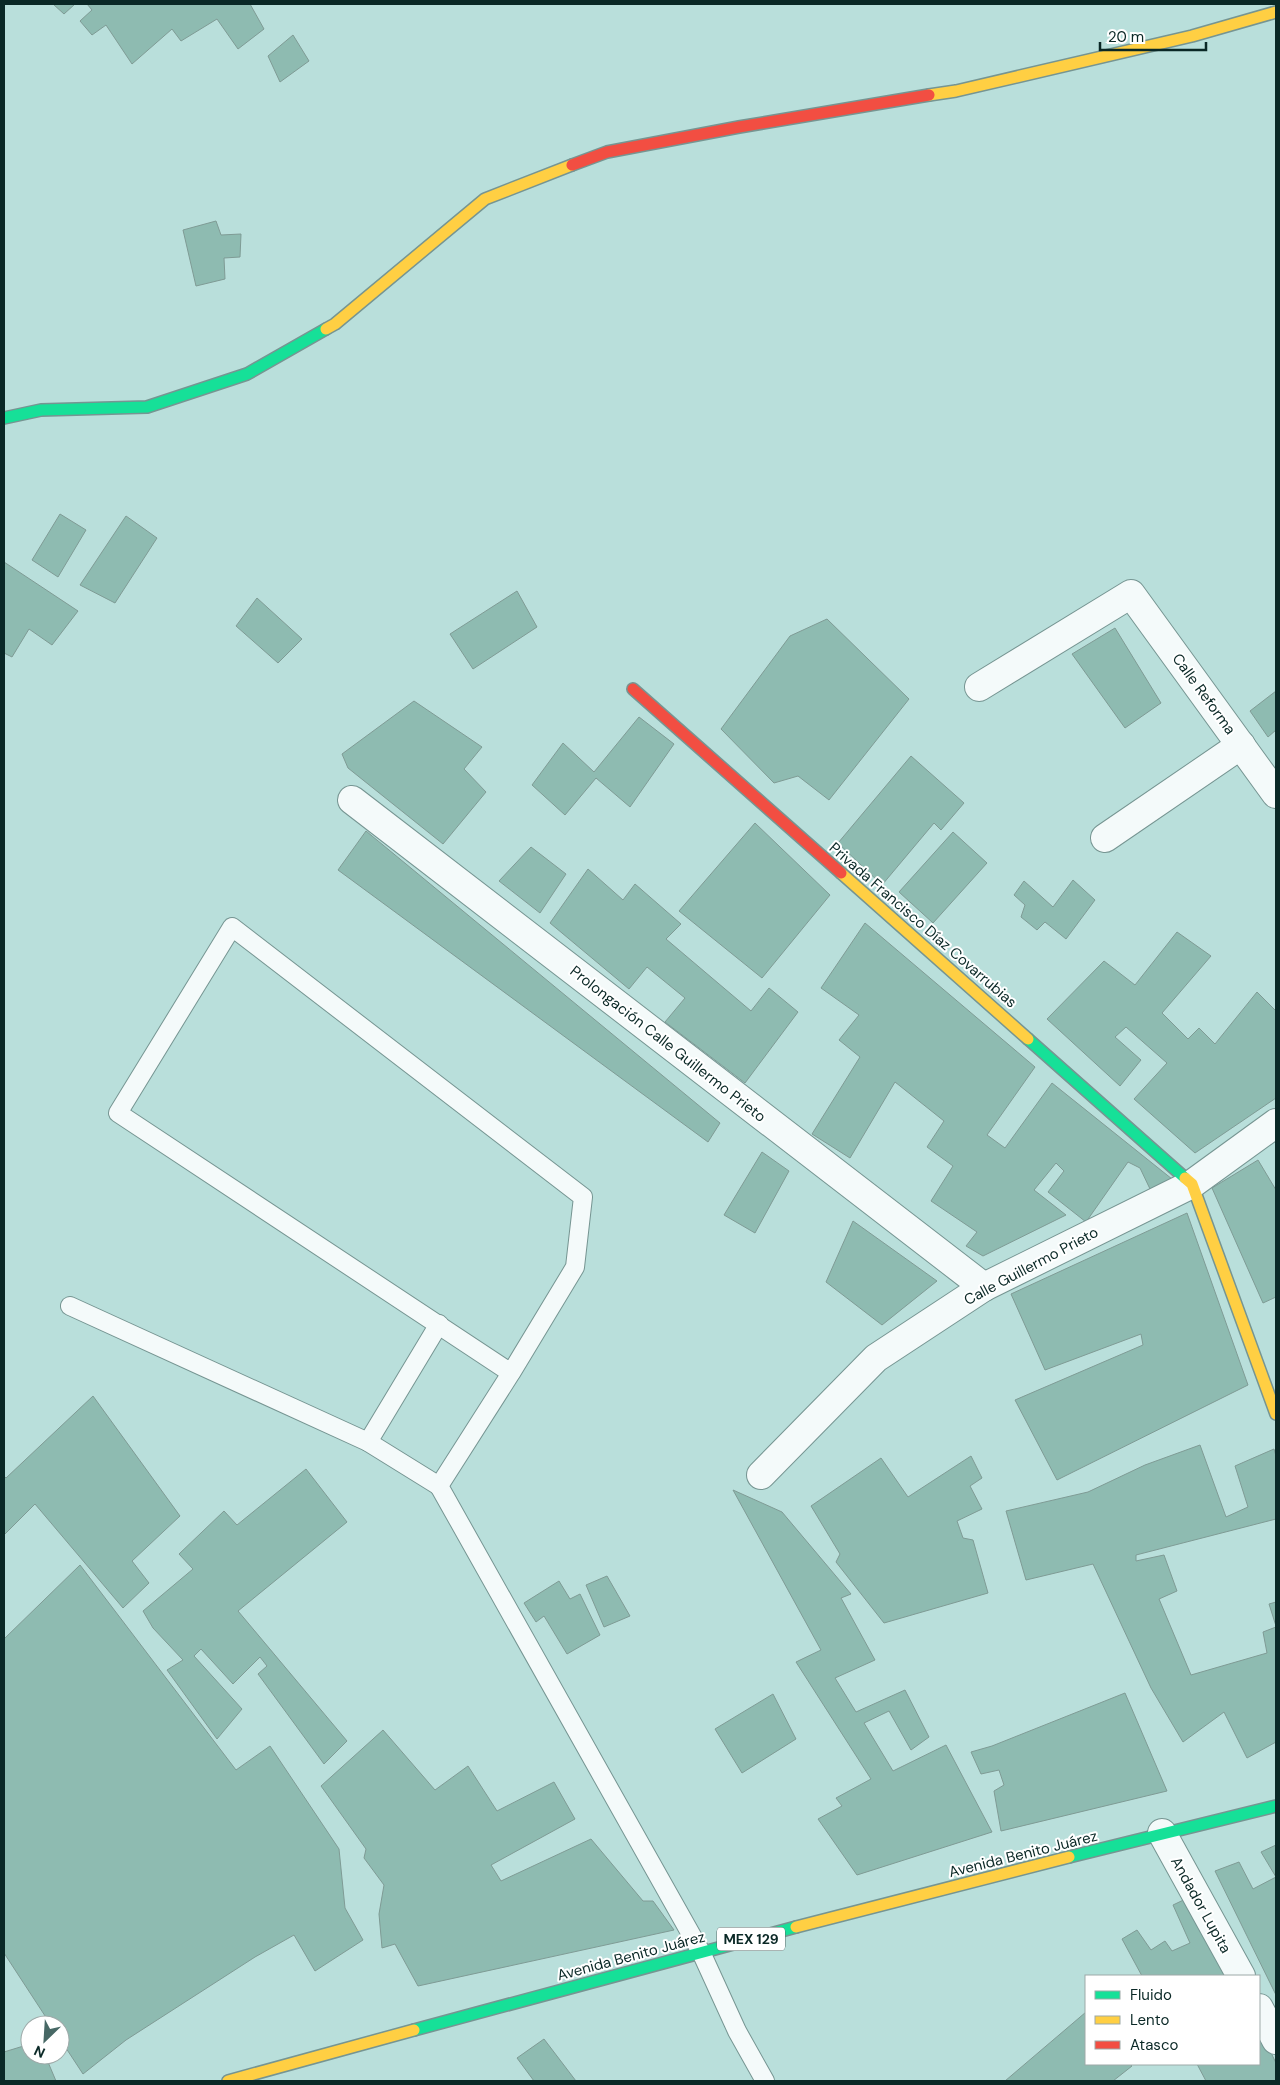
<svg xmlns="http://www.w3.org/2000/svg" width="1280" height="2085" viewBox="0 0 1280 2085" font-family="'DM Sans',sans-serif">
<rect width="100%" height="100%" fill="#b9dfdb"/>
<g fill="#8ebbb1" stroke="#7f9b95">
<path d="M53 4H75L64 14Z"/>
<path d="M87 4H250L264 29 238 49 217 19 181 41 172 29 132 64 106 25 92 35 80 21 92 10Z"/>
<path d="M293 35 309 61 280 82 268 56Z"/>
<path d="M216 221 221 235 241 234 240 257 224 258 225 279 196 286 183 230Z"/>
<path d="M60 514 86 530 58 577 32 560Z"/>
<path d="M126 516 157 538 115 603 80 585Z"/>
<path d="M4 562 78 611 52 645 29 629 12 657 4 653Z"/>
<path d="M517 591 537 627 473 669 450 634Z"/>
<path d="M257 598 302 639 278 663 236 626Z"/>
<path d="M827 619 909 699 829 800 798 776 774 783 721 729 790 636Z"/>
<path d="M1115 628 1161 703 1125 728 1072 654Z"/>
<path d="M1276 691V730L1268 737 1250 711Z"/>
<path d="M414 701 482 747 464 769 486 792 443 844 348 768 342 754Z"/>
<path d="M639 717 674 744 630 807 596 778 565 815 532 785 563 743 594 772Z"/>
<path d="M911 756 964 803 941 830 934 823 882 885 838 843Z"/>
<path d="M755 823 830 895 762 978 679 911Z"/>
<path d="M366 831 720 1123 708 1142 338 870Z"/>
<path d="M953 832 987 863 933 923 899 892Z"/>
<path d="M531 847 566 874 540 913 499 881Z"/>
<path d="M588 869 623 900 635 884 681 924 666 939 751 1011 769 988 798 1012 745 1083 665 1022 685 998 647 967 629 989 550 923Z"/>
<path d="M1073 880 1095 900 1066 939 1045 922 1037 930 1021 917 1025 905 1014 895 1024 881 1053 907Z"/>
<path d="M865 923 1035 1067 987 1135 1005 1148 1052 1083 1172 1179 1151 1191 1140 1168 1128 1162 1086 1222 1048 1192 1064 1171 1056 1163 1034 1190 1066 1215 983 1256 966 1246 977 1232 931 1201 953 1166 927 1147 944 1121 895 1082 850 1158 812 1134 860 1057 839 1040 859 1015 821 988Z"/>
<path d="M1177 932 1211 956 1162 1013 1188 1039 1199 1028 1215 1044 1257 992 1276 1011V1098L1195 1153 1134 1099 1167 1063 1126 1027 1115 1037 1141 1060 1120 1086 1047 1019 1104 961 1135 985Z"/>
<path d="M762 1152 789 1171 755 1233 724 1215Z"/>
<path d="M1258 1160 1276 1190V1297L1263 1303 1212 1188Z"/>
<path d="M1187 1213 1248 1385 1057 1480 1015 1400 1143 1345 1141 1334 1045 1370 1011 1294Z"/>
<path d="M853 1221 937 1281 882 1325 826 1282Z"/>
<path d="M93 1396 180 1516 132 1561 149 1583 123 1608 35 1504 4 1535V1476L6 1478Z"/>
<path d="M1200 1445 1226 1517 1248 1507 1235 1466 1274 1449 1276 1456V1519L1136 1555V1561L1164 1555 1177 1591 1159 1599 1191 1675 1267 1653 1263 1632 1276 1627V1742L1247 1758 1224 1712 1183 1742 1151 1688 1093 1564 1026 1580 1006 1511 1088 1492 1145 1465Z"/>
<path d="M971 1456 982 1478 970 1486 982 1509 957 1521 963 1538 973 1540 988 1593 884 1623 836 1562 840 1554 811 1506 881 1458 908 1497Z"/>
<path d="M306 1469 347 1522 238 1611 347 1741 324 1764 258 1674 267 1666 260 1657 233 1684 201 1649 194 1656 242 1709 217 1739 167 1670 183 1660 153 1628 143 1611 193 1569 179 1554 224 1511 237 1525Z"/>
<path d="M733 1490 782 1512 851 1594 841 1598 875 1660 835 1678 856 1712 905 1690 929 1737 911 1750 889 1711 864 1723 893 1771 946 1745 992 1832 857 1875 818 1819 842 1806 836 1798 871 1779 796 1662 821 1650Z"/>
<path d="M80 1565 236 1770 270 1746 339 1849 345 1908 363 1940 315 1971 294 1935 255 1957 126 2040 83 2074 60 2039V2025H51L4 1953V1639Z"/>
<path d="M607 1576 630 1616 604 1627 586 1585Z"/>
<path d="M559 1581 570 1599 580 1594 600 1635 567 1654 544 1616 536 1622 524 1603Z"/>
<path d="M1276 1602V1626L1269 1604Z"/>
<path d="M1125 1693 1167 1791 1001 1831 994 1791 1004 1785 999 1770 981 1774 971 1752 992 1746Z"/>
<path d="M773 1694 796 1739 742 1773 715 1729Z"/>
<path d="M383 1730 435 1790 468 1766 497 1811 554 1782 575 1819 491 1865 501 1881 591 1839 643 1901H653L674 1930 418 1986 395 1944 382 1948 379 1914 384 1885 364 1858 366 1849 321 1786Z"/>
<path d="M1276 1845V1995L1215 1871 1239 1862 1253 1889 1276 1877 1261 1852Z"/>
<path d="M1194 1895 1233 1976H1142L1122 1939 1137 1930 1151 1950 1165 1941 1172 1951 1190 1943 1173 1905Z"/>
<path d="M1086 2012V2064H1130L1132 2066 1113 2081H1005Z"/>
<path d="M1259 2028 1276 2063V2081H1206L1197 2064H1259Z"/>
<path d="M544 2039 576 2081H534L517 2058Z"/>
<path d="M30 2044V2055H45L56 2081H4V2052Z"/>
</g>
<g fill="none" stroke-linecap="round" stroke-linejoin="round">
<defs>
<g id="lane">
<path d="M70 1306 368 1442 439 1486"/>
<path d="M511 1373 118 1113 232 927 583 1197 575 1267 511 1373 439 1486 701 1952 737 2031 765 2081"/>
<path d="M368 1442 439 1324"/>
</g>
<g id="street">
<path d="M979 687 1131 594 1276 794"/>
<path d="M352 800 984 1287"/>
<path d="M1105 838 1241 745"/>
<path d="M761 1475 876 1358 984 1287 1192 1184 1276 1123"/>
<path d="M1162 1833 1241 1976"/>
<path d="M1259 2008 1276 2040"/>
</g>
<g id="fast">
<path d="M4 418 41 410 147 407 247 374 326 329"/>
<path d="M1028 1039 1185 1178"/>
<path d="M1069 1857 1276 1806"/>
<path d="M414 2030 796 1927"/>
</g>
<g id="slow">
<path d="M929 95 956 91 1192 36 1276 12"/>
<path d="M326 329 335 324 485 199 572 165"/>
<path d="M841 873 1028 1039"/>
<path d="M1185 1178 1192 1184 1276 1414"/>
<path d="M796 1927 1069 1857"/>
<path d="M228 2081 414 2030"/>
</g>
<g id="jam">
<path d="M572 165 607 152 739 127 929 95"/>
<path d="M633 689 841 873"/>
</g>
</defs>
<use href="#lane" stroke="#769592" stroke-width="20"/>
<use href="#street" stroke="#769592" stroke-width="30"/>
<use href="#fast" stroke="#769592" stroke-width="14"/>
<use href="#slow" stroke="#769592" stroke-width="14"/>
<use href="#jam" stroke="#769592" stroke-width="14"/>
<use href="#lane" stroke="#f4fafa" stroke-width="18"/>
<use href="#street" stroke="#f4fafa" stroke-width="28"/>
<use href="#fast" stroke="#16e098" stroke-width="11"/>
<use href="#slow" stroke="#ffcf43" stroke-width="11"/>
<use href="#jam" stroke="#f24e42" stroke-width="11"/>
</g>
<g text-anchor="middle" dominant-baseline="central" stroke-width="4" stroke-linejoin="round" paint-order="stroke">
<rect fill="#fff" stroke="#546867" stroke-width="1" x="717" y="1927.5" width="68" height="23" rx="4"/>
<g font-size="14" font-weight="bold" fill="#0a2826">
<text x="751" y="1939">MEX 129</text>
</g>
<g font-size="15" fill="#0a2826" stroke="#fff">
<text transform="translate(1204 694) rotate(54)">Calle Reforma</text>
<text transform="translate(923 925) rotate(41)">Privada Francisco Díaz Covarrubias</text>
<text transform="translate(668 1044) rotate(38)">Prolongación Calle Guillermo Prieto</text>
<text transform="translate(1031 1266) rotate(-28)">Calle Guillermo Prieto</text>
<text transform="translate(1023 1854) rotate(-14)">Avenida Benito Juárez</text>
<text transform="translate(1201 1905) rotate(61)">Andador Lupita</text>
<text transform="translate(631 1956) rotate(-15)">Avenida Benito Juárez</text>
</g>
</g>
<rect width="1280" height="2085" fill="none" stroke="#0a2826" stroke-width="10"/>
<rect x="1085" y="1975" width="175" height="90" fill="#ffffff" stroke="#9da9a8"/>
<rect x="1095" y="1991" width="25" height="8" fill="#16e098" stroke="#9da9a8"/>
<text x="1130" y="2000" font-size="15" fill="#0a2826">Fluido</text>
<rect x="1095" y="2016" width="25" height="8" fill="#ffcf43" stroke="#9da9a8"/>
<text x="1130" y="2025" font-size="15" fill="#0a2826">Lento</text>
<rect x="1095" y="2041" width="25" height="8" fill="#f24e42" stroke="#9da9a8"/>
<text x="1130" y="2050" font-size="15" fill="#0a2826">Atasco</text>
<g transform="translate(45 2040) rotate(205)"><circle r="24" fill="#ffffff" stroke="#9da9a8"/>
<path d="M0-4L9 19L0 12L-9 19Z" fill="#476865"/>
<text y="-8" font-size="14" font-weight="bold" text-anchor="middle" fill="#0a2826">N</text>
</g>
<path d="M1100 42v8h106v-8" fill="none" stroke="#0a2826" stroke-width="2.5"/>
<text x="1108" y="42" font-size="15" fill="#0a2826" stroke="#ffffff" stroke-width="4" paint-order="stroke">20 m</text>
</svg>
